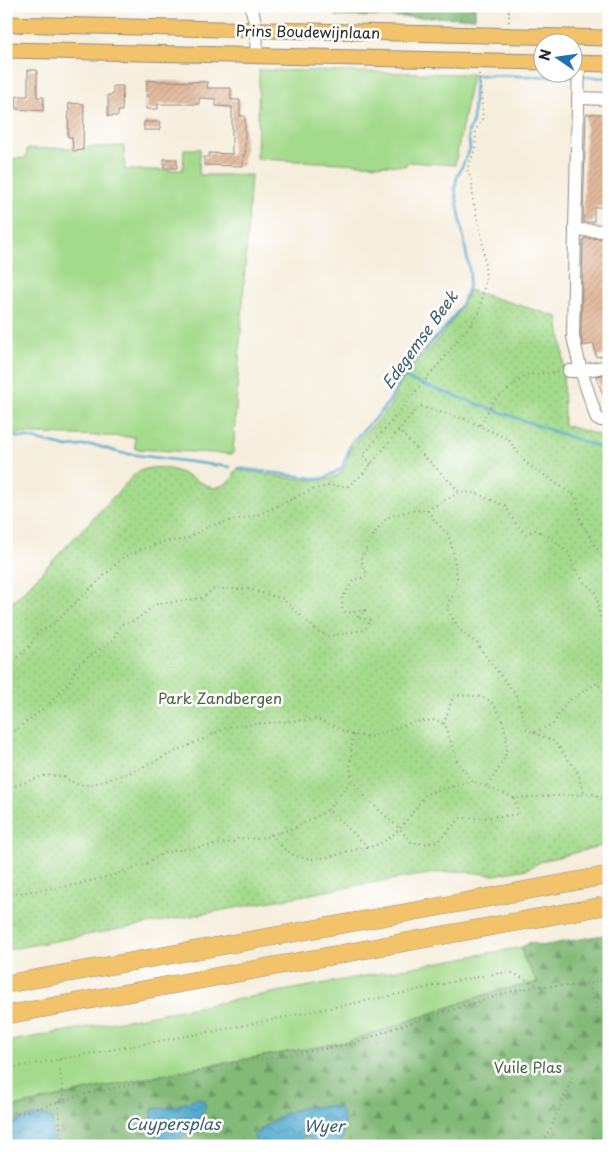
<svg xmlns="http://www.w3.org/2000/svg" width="615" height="1152" viewBox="0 0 615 1152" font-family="'Playpen Sans',sans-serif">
<defs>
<pattern id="forest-firs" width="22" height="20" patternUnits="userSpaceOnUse" patternTransform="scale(1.25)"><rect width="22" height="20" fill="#83ba78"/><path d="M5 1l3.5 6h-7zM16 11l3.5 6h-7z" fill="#6b9763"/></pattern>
<pattern id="park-dots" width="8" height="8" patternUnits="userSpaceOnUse" patternTransform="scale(1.25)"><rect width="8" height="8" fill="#a4da8c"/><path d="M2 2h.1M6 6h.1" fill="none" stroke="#8dbb79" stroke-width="1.8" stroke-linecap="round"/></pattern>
<pattern id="water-waves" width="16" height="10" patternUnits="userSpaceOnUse" patternTransform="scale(1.25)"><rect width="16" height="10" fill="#52aacf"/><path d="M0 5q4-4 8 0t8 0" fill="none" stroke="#448ba8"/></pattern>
<pattern id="building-hatch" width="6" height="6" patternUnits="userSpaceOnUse" patternTransform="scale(1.25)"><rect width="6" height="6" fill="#e2b99c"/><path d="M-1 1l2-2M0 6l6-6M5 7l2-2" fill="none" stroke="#c29f87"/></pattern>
</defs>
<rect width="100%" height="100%" fill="#fff"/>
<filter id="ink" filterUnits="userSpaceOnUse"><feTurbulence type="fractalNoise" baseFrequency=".02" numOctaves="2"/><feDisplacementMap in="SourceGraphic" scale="10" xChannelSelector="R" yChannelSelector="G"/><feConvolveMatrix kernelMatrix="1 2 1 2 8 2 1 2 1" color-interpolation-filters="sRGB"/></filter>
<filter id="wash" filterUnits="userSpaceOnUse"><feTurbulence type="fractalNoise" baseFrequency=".0096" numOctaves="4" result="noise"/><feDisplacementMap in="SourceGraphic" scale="20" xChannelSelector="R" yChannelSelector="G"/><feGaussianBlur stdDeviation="1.12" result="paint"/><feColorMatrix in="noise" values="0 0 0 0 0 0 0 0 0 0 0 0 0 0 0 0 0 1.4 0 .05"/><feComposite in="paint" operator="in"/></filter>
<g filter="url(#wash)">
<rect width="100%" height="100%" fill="#f6eedd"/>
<g fill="#a4da8c" stroke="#68825c">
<path d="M259 70 472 74 455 165 409 162 405 166 257 159Z"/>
<path d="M124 146 125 170H183L184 149H200L199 175H251L233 454 135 449V437L6 433V159L26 158 27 149Z"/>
<path d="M522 947 523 957 539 982 496 991 351 1041 218 1064 93 1089 6 1109V1042Z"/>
</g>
<g fill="url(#forest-firs)" stroke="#577252">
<path d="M335 6H475V18L336 16Z"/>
<path d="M609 934V1146H6V1109L93 1089 218 1064 351 1041 496 991 538 983 523 957 522 947 531 942 541 946Z"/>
</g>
<path fill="url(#park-dots)" stroke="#68825c" d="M469 290 558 317 563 353 564 425 609 438V844L542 861 527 869 494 875 461 871 435 873 365 884 6 950V606L17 598 137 472C168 459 185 477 213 488L224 485 234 477V472L238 470C255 472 317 484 329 479 354 470 342 458 356 442 367 429 381 419 390 405 397 394 400 379 410 368 415 363 421 358 426 353 444 334 460 313 469 290Z"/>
<g fill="url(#water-waves)" stroke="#3e6a7d">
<path d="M197 1098 203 1100 206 1106C201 1118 183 1143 169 1142 163 1141 158 1134 152 1131V1108C166 1110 184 1104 197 1098Z"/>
<path d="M323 1106 339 1107C347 1117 344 1134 340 1146H321L305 1135 294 1146H262L253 1137 260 1130 285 1113 305 1107Z"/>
<path d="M44 1115 52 1119 54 1146H6C6 1122 24 1116 44 1115Z"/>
</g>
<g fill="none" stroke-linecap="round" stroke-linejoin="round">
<g stroke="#52aacf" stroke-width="2.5">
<path d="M585 77 609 78"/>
<path d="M402 377 609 451"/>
<path d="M6 436 29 438 68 447 94 445 121 453 230 467"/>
<path d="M238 468 320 479 327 477 342 468 351 443 380 413 390 400 405 371 444 329 459 309 468 289 470 274 455 189 457 177 470 149 468 133 473 121 475 75 574 77"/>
</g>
</g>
<g id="blocks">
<g fill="url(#building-hatch)">
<path d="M28 70H37V97H44L43 111 16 109 17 96H28Z"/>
<path d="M147 80 159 81 208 82 207 88H231V100H240V116H245V155H243V166L204 165V157H209V153L232 154V107L216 106V99L199 98V104H158V109H146Z"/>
<path d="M113 86H123L122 111H118V116H108V95H113Z"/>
<path d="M69 103 84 104 83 150 73 151 72 137H68Z"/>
<path d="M586 114H609V207H594V222H583Z"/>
<rect x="144" y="122" width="16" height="8"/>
<rect x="164" y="159" width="13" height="9"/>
<path d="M585 238 609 239V355L596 357 594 344 583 346 581 336 583 241Z"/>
<path d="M609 374V408L608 409 596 376Z"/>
</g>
</g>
</g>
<g filter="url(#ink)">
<use href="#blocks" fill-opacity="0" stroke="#908c84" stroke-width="1"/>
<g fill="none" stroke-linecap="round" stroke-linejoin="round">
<defs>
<g id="minor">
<path d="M251 6 257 30 256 56"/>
<path d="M579 63 575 230 609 231"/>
<path d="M578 98 609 99"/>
<path d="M575 230 573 337 581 371 609 366"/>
<path d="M569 371H581L597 419 609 422"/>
</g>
<g id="major">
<path d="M6 24 609 38"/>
<path d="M6 50 542 62"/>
<path d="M572 63 609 64"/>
</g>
<g id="highway">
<path d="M6 984 421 910 609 875"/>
<path d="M6 1015 609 905"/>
</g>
</defs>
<use href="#minor" stroke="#908c84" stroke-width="14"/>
<use href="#major" stroke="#908c84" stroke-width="17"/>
<use href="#highway" stroke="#908c84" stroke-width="19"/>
<g stroke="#908c84" stroke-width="2" stroke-dasharray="1 4" stroke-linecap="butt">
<path d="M509 6V24"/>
<path d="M555 72 565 73"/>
<path d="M480 425 493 402 526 375 559 372"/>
<path d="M398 430 460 492"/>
<path d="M371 464 363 455 448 353 479 313 486 277 482 238 473 200 472 181 467 169 475 150 476 130 483 117 479 73"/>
<path d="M427 510 460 492 476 493 505 506 517 525 526 534 536 530 550 537 569 553 573 567 584 582 596 592 600 617 609 625"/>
<path d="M6 667 29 647 37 633 52 625 125 556 163 542 187 539 208 526 260 514 311 490 327 486H348L361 476 419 406 465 419 508 439 525 462 576 497 581 521 600 554 609 564"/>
<path d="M444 724 453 696C463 695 475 695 484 698 501 703 509 737 506 752 503 765 494 776 487 786"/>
<path d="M534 733 554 741 577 771 584 793"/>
<path d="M353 735 350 767 352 779 368 800 399 828 411 842 424 844 438 841 461 818H482L519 814 514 798"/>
<path d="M6 737 47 706 71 679 77 665 112 641 122 624 134 621 157 604 202 598 214 589H248L283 599 318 632 329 636 365 630 371 620 357 618 365 610 348 613 342 610V598L354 580 367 576 361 559C366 548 376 529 384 521 393 512 416 510 427 510L436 522 448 534 453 551 457 578 455 591 448 603V612L463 633 477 643 489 661 515 693 527 729 534 733 553 724 567 702 597 683 609 697"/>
<path d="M6 789 46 775 64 777 76 784 84 785 93 784 129 773 231 726 317 719 353 735 371 737 413 722 436 720 445 725 458 763 472 781 514 798 594 794 609 802"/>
<path d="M328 810 352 779"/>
<path d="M271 834C276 840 281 847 287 851 312 869 343 850 368 847"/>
<path d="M6 895 74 885 110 876 144 865 166 852 233 842 239 838 258 839 285 831 301 825 328 810 368 847C392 845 413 813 425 794L472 781"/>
<path d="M59 1060 64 1100"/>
<path d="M6 1069 220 1030 394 995 465 979 501 973H512L539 986"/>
<path d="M58 1102 62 1146"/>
<path d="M6 1124 17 1114 90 1093 223 1066 353 1044 397 1027 516 990 539 986H573L591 983 609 977"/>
<path d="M540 1146 550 1130 572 1079 561 1059 595 1018 596 1005 591 995V983"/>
</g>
<use href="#minor" stroke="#fff" stroke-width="12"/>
<use href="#major" stroke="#f2c36a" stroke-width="15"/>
<use href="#highway" stroke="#f2c36a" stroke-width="18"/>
</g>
</g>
<g text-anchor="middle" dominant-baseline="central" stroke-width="5" stroke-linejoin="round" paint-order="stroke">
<g font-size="15" fill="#2b2b2b" stroke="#fff">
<text transform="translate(308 31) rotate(1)">Prins Boudewijnlaan</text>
</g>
<g font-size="15" fill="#4f6048" stroke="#fff">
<text x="220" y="697">Park Zandbergen</text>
<text x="528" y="1066">Vuile Plas</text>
</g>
<g font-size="16" font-style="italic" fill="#3b5e6d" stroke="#fff">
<text transform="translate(419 339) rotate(-54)">Edegemse Beek</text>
<text x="173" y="1123">Cuypersplas</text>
<text x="324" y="1125">Wyer</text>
</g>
</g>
<rect width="615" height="1152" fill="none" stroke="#fff" stroke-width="25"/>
<g transform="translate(558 58) rotate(283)"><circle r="24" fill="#ffffff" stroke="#aaaaaa"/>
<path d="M0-4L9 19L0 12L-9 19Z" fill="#1f6fb2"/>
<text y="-8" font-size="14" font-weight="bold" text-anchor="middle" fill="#2b2b2b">N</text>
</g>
</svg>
